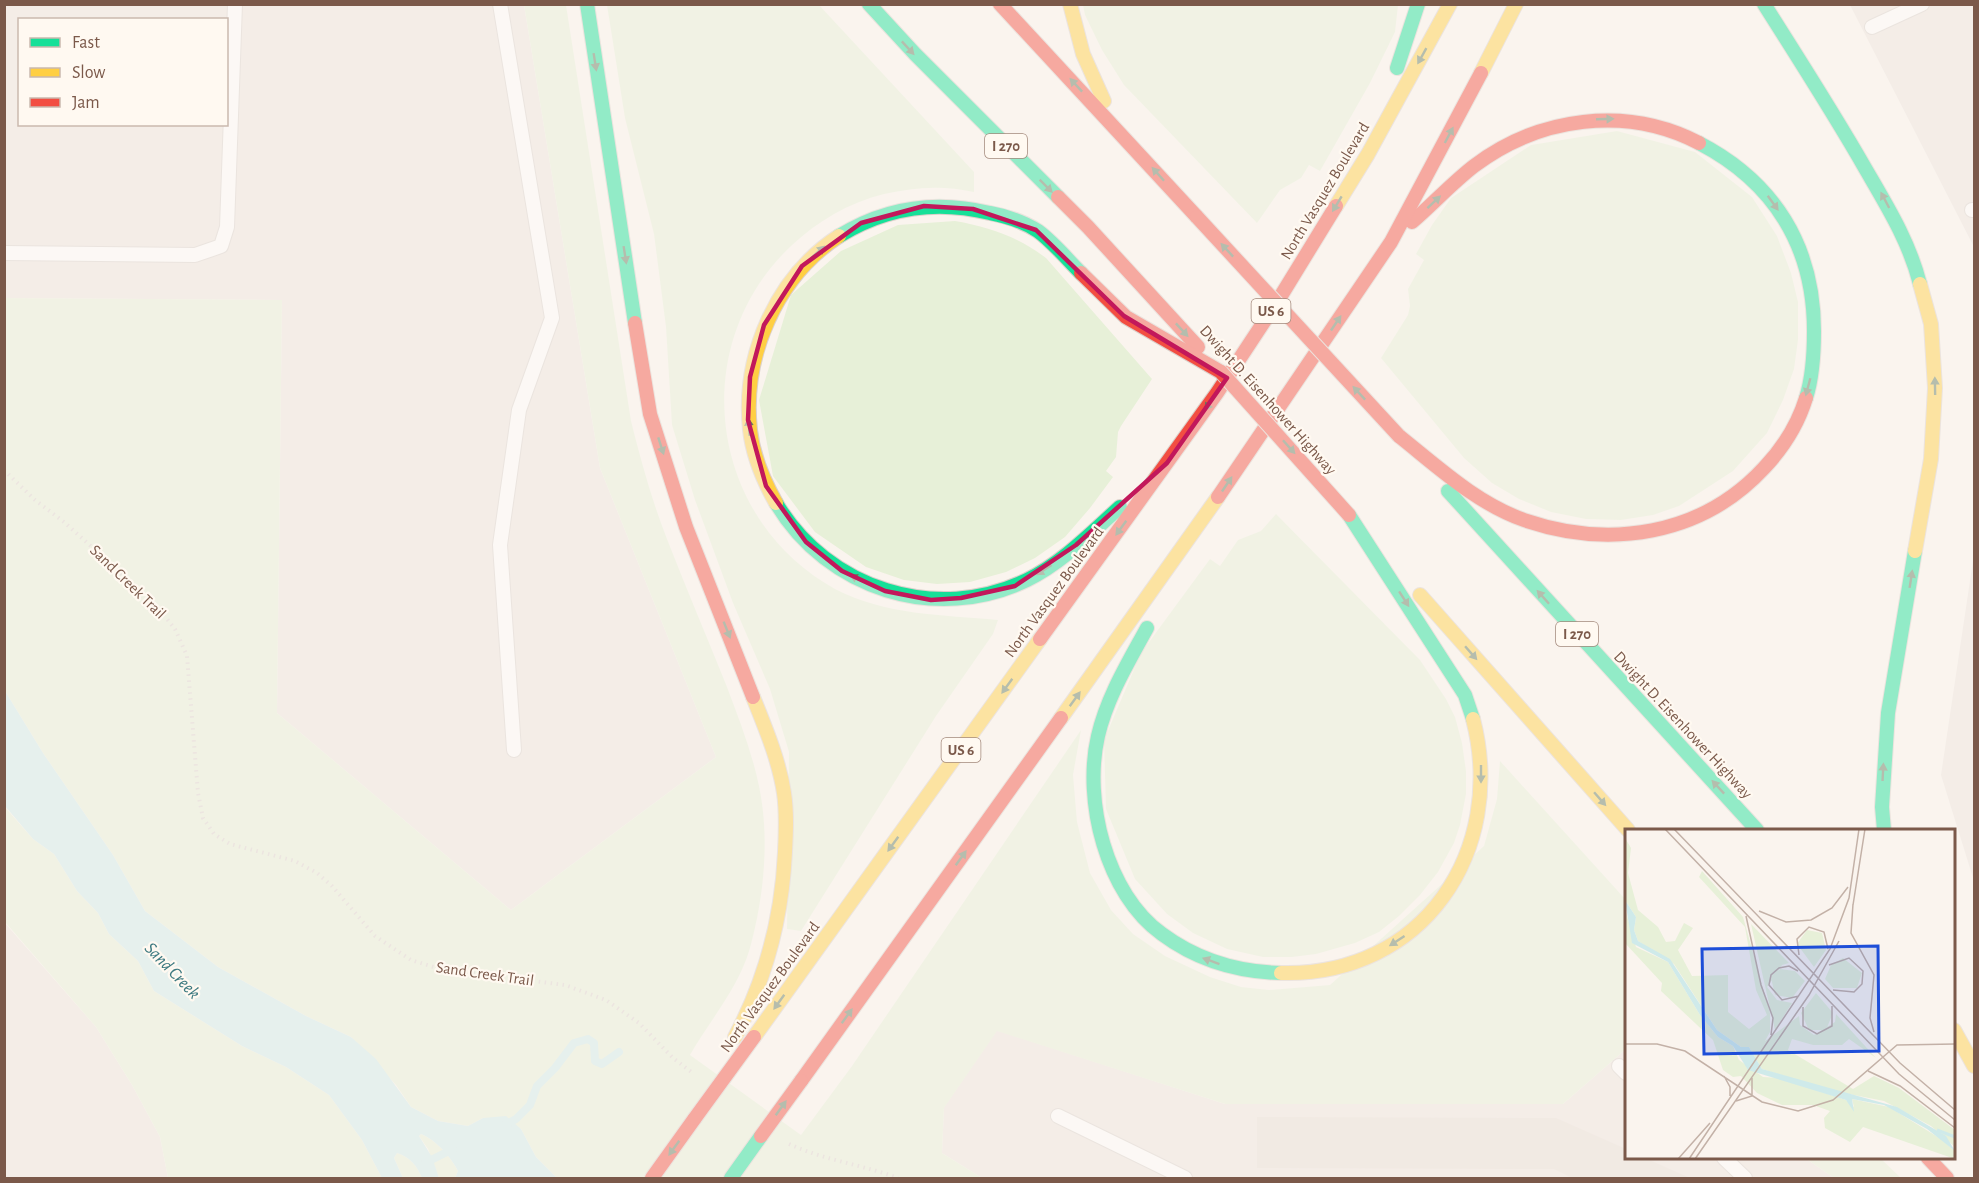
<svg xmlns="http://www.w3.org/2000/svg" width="1979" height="1183" viewBox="0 0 1979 1183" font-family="'Alegreya Sans',sans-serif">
<rect width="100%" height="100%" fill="#faf4ee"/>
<g fill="#ede4de" fill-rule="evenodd">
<path d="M5 5H524L600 468 716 757 511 910 277 713 282 300 5 298ZM20 20H226V124H20Z"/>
<path d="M1850 5H1974V247Z"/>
<path d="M1974 554V881L1941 775Z"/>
<path d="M4 922 96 1027 132 1085 160 1137 168 1178H5Z"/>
<path d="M997 1030 1225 1104H1563L1626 1049V1158H1805L1834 1178H982L942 1153 944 1107Z"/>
</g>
<g fill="#e7f0d8">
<path d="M524 5H566L631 421C641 461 652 501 667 539 686 588 707 637 727 687 739 719 752 752 759 786 770 838 764 897 750 948 738 989 710 1020 690 1055L801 1135 852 1066 1081 730 1073 775 1077 822 1090 873 1111 910 1133 934 1165 956 1210 977 1241 987 1269 990 1330 985 1484 846 1497 799 1500 761 1626 900V1049L1563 1104H1225L997 1031 944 1108 942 1153 982 1178H557L536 1157 521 1129 483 1118 468 1126 438 1121 411 1107 396 1085 351 1037 306 1016 218 967 145 911 113 855 43 753 5 691V298L282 300 277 713 511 910 716 757 600 468Z"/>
<path d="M607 5H819L974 172V192C943 185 915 187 884 194 848 203 818 221 791 246 686 345 708 519 835 589 884 615 944 615 998 620L993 634 936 716 801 931 787 929 789 752 770 689 733 603 695 500 672 425 666 327 654 234 625 118Z"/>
<path d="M1083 5H1398L1395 32 1370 83 1320 171 1309 165 1301 178 1280 190 1257 223 1124 85 1102 50 1085 15Z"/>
<path d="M1617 131 1695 152 1752 197 1777 236 1791 273 1798 302V340L1794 369 1783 400 1767 433 1733 471 1679 506 1653 515 1621 520 1586 519 1551 512 1519 499 1492 483 1464 458 1381 358 1408 315 1410 306 1408 289 1424 260 1416 254 1432 225 1451 198 1531 145Z"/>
<path d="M955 221C990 227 1018 237 1046 258L1152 379 1121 426 1118 432 1116 457 1106 471 1113 477 1090 508 1065 537 1035 558 1006 572 970 582 937 584 904 580 866 567 815 532 773 476 759 400 791 295 841 251 898 225Z"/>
<path d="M1276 514 1420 660 1446 699 1455 717 1462 743 1466 771V794L1460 825 1454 843 1438 872 1420 895 1399 916 1379 932 1355 943 1316 954 1292 957H1263L1227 949 1193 933 1167 914 1135 879 1106 809 1104 740 1141 653 1210 559 1220 566 1238 540 1261 531Z"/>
<path d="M4 806 33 839 54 854 77 891 98 913 109 934 138 961 154 991 242 1046 286 1067 329 1095 362 1140 382 1178H168L160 1137 132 1085 96 1027 5 922Z"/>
<path d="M421 1134C436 1140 451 1157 458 1171L455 1178H439L428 1149 419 1136Z"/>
<path d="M397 1153C410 1157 417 1166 422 1178H403L394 1158Z"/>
<path d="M1805 1158H1880L1901 1178H1834Z"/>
</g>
<path fill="#cfeaea" d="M5 691 43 753 113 855 145 911 218 967 306 1016 351 1037 376 1059 411 1107 438 1121 468 1126 483 1118 506 1116 521 1129 536 1157 557 1178H455L458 1171C451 1157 436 1140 421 1134L419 1136 432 1157 439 1178H422C417 1166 410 1157 397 1153L394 1158 403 1178H382L362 1140 329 1095 286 1067 242 1046 154 991 138 961 109 934 98 913 77 891 54 854 33 839 5 806Z"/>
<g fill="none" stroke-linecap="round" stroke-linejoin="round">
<g stroke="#cfeaea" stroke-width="8">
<path d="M505 1125 516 1119 530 1105 537 1086 555 1068 574 1043 588 1039 594 1043 595 1061 602 1064 619 1052"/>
<path d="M425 1163 453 1149"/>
</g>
</g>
<path fill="#e7ddd5" d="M1257 1117 1556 1118 1626 1149V1158H1645L1692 1179H1574L1554 1169 1257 1168Z"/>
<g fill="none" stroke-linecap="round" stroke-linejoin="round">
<defs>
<g id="lane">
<path d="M500 4 552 318 519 410 500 545 514 750"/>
<path d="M1872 27 1922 4"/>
<path d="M1972 210H1974"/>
<path d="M4 253 195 255 221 246 227 227 235 4"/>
<path d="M1619 1066 1626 1073"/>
<path d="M1058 1116 1185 1178"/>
<path d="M1724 1158 1745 1178"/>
</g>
<g id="fast">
<path d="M587 4 635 323"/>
<path d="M869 4 915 54 1058 197"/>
<path d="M1764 4C1798 58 1833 112 1865 168 1887 206 1909 241 1920 284"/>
<path d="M1397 68 1418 4"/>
<path d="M1699 143C1774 182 1814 246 1814 331 1814 354 1813 376 1806 398"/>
<path d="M839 236C886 207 937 200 990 213 1006 216 1024 222 1038 231 1053 242 1068 260 1081 273"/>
<path d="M1448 491 1757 830"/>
<path d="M776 503C827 589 936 624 1027 580 1062 563 1091 533 1120 507"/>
<path d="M1349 515 1465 695 1473 719"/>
<path d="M1147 628C1128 663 1107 697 1098 736 1083 800 1106 894 1162 934 1197 960 1238 972 1281 973"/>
<path d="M1884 830 1882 807 1888 713 1915 551"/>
<path d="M731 1178 761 1136"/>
</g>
<g id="slow">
<path d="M1070 4 1083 54 1104 101"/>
<path d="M1481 73 1516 4"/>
<path d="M1336 206 1368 154 1450 4"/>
<path d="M776 503C763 480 753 456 750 430 742 356 776 277 839 236"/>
<path d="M1915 551 1931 459 1935 388 1931 324 1920 284"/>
<path d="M1420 595 1628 830"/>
<path d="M1061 718 1218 497"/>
<path d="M1281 973C1423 977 1507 851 1473 719"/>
<path d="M1954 1030 1974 1066"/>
<path d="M735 1037C766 979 782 918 785 852 786 832 787 813 784 793 779 760 765 727 753 697"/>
<path d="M754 1037 1040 639"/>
</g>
<g id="jam">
<path d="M1000 4 1197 217"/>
<path d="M1058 197 1088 227 1198 347"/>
<path d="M1412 222C1433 204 1452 183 1474 166 1539 117 1626 105 1699 143"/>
<path d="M1081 273 1126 317 1221 372"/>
<path d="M635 323 650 414 686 527 753 697"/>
<path d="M1399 436C1438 467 1476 503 1524 520 1609 549 1701 536 1764 468 1782 449 1798 424 1806 398"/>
<path d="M1218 497 1391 242 1481 73"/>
<path d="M1040 639 1217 393 1279 299 1336 206"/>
<path d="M801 1081 1061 718"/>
<path d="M1928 1158 1947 1178"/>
<path d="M652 1178 695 1118"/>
</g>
</defs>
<use href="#lane" stroke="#d9d1cc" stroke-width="16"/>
<use href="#fast" stroke="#dbd0ca" stroke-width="16"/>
<use href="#slow" stroke="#dbd0ca" stroke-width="16"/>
<use href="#jam" stroke="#dbd0ca" stroke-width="16"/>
<g stroke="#dcd2ce" stroke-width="4" stroke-dasharray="1.5 4.5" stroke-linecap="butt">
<path d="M4 470 35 500 64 522 155 604 175 629 187 656 198 793 203 818 214 834 230 844 295 861 317 873 332 886 375 936 411 960 440 969 565 985 606 1000 639 1023 673 1058 694 1074"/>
<path d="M789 1144C824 1160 863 1165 898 1178"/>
</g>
<use href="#lane" stroke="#fefdfc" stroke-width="14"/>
<use href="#fast" stroke="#16e098" stroke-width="14"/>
<use href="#slow" stroke="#ffcf43" stroke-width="14"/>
<use href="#jam" stroke="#f24e42" stroke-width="14"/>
<defs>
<g id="jam-bridge">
<path d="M1197 217 1399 436"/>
<path d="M1221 372 1349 515"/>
<path d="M695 1118 754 1037"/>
<path d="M761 1136 801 1081"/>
</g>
</defs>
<use href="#jam-bridge" stroke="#dbd0ca" stroke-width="16" stroke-linecap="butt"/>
<use href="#jam-bridge" stroke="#f24e42" stroke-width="14"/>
</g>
<defs><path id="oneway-solid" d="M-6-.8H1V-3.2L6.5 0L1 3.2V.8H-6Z" transform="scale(1.5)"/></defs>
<g fill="#627b5e">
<use href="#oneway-solid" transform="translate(908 48) rotate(47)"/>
<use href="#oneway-solid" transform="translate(1422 56) rotate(119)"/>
<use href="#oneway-solid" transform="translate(595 62) rotate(81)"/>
<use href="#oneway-solid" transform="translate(1076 85) rotate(-133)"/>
<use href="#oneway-solid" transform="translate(1605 119) rotate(-2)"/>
<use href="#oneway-solid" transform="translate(1449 135) rotate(-62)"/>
<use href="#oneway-solid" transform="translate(1158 174) rotate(-132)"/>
<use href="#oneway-solid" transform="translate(1046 186) rotate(45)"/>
<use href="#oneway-solid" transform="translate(1885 200) rotate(-118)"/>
<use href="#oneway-solid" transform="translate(1434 202) rotate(-43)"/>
<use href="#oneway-solid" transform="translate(1773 203) rotate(54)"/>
<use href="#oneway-solid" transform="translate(1337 204) rotate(121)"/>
<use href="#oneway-solid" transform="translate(1227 250) rotate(-133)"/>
<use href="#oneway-solid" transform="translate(818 252) rotate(-41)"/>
<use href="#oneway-solid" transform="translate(625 255) rotate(81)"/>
<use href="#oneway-solid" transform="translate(1336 323) rotate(-56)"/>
<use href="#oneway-solid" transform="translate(1182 330) rotate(47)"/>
<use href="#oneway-solid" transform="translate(1935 386) rotate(-91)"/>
<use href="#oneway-solid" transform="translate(1808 387) rotate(105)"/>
<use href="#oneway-solid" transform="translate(1359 393) rotate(-133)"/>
<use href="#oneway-solid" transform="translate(1210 403) rotate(125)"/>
<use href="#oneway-solid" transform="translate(749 427) rotate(-95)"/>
<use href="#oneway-solid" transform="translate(661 446) rotate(72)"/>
<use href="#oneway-solid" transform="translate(1289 447) rotate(48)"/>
<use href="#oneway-solid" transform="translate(1227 484) rotate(-56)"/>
<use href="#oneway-solid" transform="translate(1121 528) rotate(126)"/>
<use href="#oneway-solid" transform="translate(1044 570) rotate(147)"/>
<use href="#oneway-solid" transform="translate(858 579) rotate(-153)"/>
<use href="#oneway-solid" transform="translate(1911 579) rotate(-81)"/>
<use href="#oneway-solid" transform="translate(1543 597) rotate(-132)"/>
<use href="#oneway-solid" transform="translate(1404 599) rotate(57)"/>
<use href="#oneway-solid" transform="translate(727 630) rotate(68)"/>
<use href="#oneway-solid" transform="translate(1471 653) rotate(49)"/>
<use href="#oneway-solid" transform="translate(1007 686) rotate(126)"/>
<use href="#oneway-solid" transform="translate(1075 699) rotate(-54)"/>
<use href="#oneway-solid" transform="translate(1883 772) rotate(-87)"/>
<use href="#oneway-solid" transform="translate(1481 774) rotate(90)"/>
<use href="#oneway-solid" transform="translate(1718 787) rotate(-133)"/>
<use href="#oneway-solid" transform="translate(1600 799) rotate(49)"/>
<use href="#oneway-solid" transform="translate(893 844) rotate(126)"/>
<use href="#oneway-solid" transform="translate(961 858) rotate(-54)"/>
<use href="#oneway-solid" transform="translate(1397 941) rotate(147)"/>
<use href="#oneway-solid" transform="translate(1211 961) rotate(-160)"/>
<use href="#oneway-solid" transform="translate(779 1002) rotate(126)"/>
<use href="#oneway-solid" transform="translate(847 1016) rotate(-54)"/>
<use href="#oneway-solid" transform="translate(781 1108) rotate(-54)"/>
<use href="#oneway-solid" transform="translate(674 1148) rotate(126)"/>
</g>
<path d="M0 0H1979V1183H0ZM924 206 973 209 1036 230 1124 316 1227 378 1167 463 1076 545 1015 586 961 598 931 600 885 591 842 571 806 542 766 486 748 420 750 377 764 325 802 266 861 223Z" fill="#faf4ee" fill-opacity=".55" fill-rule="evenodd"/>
<path fill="none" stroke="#c2185b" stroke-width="4.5" stroke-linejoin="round" d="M924 206 973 209 1036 230 1124 316 1227 378 1167 463 1076 545 1015 586 961 598 931 600 885 591 842 571 806 542 766 486 748 420 750 377 764 325 802 266 861 223Z"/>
<g text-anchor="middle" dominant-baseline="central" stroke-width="4.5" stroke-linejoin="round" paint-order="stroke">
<g fill="#fff9f1" stroke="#a3897c" stroke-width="1.5">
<rect x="985" y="134" width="42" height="24" rx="4.5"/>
<rect x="1251.5" y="299" width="39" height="24" rx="4.5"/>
<rect x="1556" y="622" width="42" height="24" rx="4.5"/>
<rect x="941.5" y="738" width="39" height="24" rx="4.5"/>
</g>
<g font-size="15" font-weight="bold" fill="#7b594a">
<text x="1006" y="146">I 270</text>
<text x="1271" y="311">US 6</text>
<text x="1577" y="634">I 270</text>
<text x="961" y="750">US 6</text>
</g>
<g font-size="16" fill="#7b594a" stroke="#fff9f1">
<text transform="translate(1325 191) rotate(-59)">North Vasquez Boulevard</text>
<text transform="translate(1268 400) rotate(48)">Dwight D. Eisenhower Highway</text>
<text transform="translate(128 582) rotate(44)">Sand Creek Trail</text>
<text transform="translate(1054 592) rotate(-54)">North Vasquez Boulevard</text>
<text transform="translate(1683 725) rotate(47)">Dwight D. Eisenhower Highway</text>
<text transform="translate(485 974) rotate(8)">Sand Creek Trail</text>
<text transform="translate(770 987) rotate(-54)">North Vasquez Boulevard</text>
</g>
<g font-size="18" font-style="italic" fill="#3c7980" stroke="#fff9f1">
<text transform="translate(172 971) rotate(46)">Sand Creek</text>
</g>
</g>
<g transform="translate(1625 829)">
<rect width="330" height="330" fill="#faf4ee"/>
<path d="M0 9 6 19 3 44 13 81 33 98 41 113 50 112 59 94 68 99 53 121 67 147 103 146V183L124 200 142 186 131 161 120 98 74 48 77 42 118 88 145 184V203L140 212 174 187 175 196 189 206 210 193 211 185 251 229 224 210 217 216H188L167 210 163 221 228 260 249 247 274 259 330 301V318L306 297 259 272 204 261 137 240 124 218H116L92 201 49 135 13 112 9 101 11 88 0 71ZM0 80 11 118 43 133 75 186 93 208 108 217 114 231 138 248 155 249 221 271 229 278 227 270 264 278 316 310 330 322V330L238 298 225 313 200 299 199 289 205 282 188 276H157L132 264 116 247 108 248 98 241 88 211 36 162 37 154 0 114ZM126 95 164 134 157 136 142 158 152 171 167 174 150 201ZM182 101 197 104 201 121 189 138 172 115ZM218 129 237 144 232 159H208L200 150 206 136ZM155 140 170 142 180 152 167 169 150 166 146 149ZM191 164 208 184 201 201H184L176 184Z" fill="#e7f0d8"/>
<path d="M0 71 11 88 9 101 13 112 45 130 92 201 116 218H124L137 240 272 278 321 307 330 322 302 300 259 276 227 270 229 283 221 271 123 241 108 217 93 208 75 186 43 133 7 114Z" fill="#cfeaea"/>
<path fill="none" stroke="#cfeaea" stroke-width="3" d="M312 301 330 308"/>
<path fill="none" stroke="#c3b1a7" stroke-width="1.5" d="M40 0 274 245 330 291M49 0 275 234 330 281M228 75 226 104 249 146 245 189 249 203M228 76 240 0M134 82 161 93 186 91 207 79 223 58M121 87 136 156 148 189 146 206M174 126 172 110 184 98 199 103 203 120M204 136 224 129 238 142 237 155 229 163 208 161M173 142 164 137 154 139 146 146 144 156 157 171 174 167M178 178V197L192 205 207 197V177M0 215H32L60 222 137 273 173 282 208 271 272 216 330 215M243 242 275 257 330 299M99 247 105 258V267M111 272 127 267V249M53 330 85 294M64 330 205 120 224 69 234 0M70 330 184 166 214 112"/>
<path fill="#1d4ed8" fill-opacity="0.15" stroke="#1d4ed8" stroke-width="3" d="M253 117 254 222 79 225 77 120Z"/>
<rect width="330" height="330" fill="none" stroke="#7b594a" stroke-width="3"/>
</g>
<rect width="1979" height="1183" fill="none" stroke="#7b594a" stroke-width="12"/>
<rect x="18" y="18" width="210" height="108" fill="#fff9f1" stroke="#cab9ae" stroke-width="1.5"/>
<rect x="30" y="38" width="30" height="9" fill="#16e098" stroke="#cab9ae" stroke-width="1.5"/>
<text x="72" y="48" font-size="18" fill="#7b594a">Fast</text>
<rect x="30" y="68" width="30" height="9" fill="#ffcf43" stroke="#cab9ae" stroke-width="1.5"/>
<text x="72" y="78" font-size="18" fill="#7b594a">Slow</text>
<rect x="30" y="98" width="30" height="9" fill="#f24e42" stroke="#cab9ae" stroke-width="1.5"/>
<text x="72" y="108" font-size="18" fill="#7b594a">Jam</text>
</svg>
